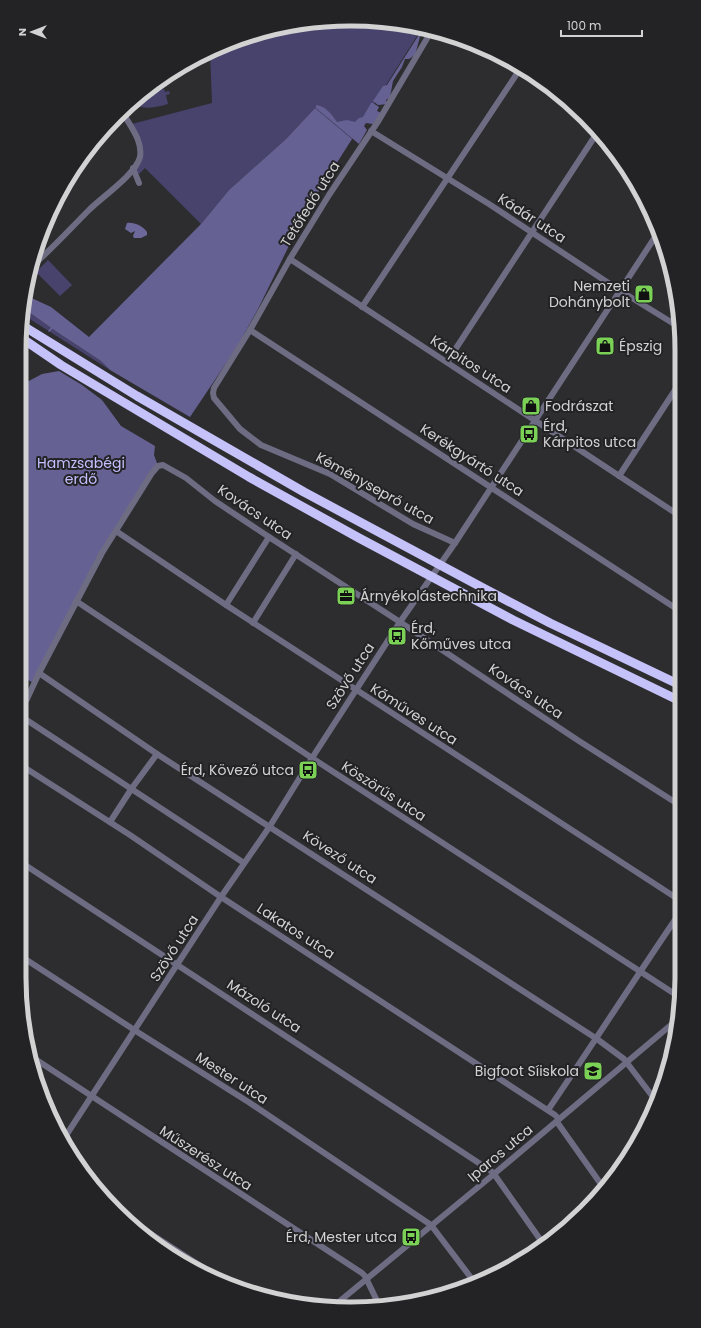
<svg xmlns="http://www.w3.org/2000/svg" width="701" height="1328" viewBox="0 0 701 1328" font-family="Poppins,sans-serif">
<rect width="100%" height="100%" fill="#2d2d30"/>
<g fill="#47436d">
<path d="M372 20 422 28 352 139 315 108 286 139 229 190 201 224 145 168 139 174 136 170 141 160 132 124 212 103 210 52 244 37 307 22Z"/>
<path d="M164 89 165 92 169 91 170 94 166 95 168 104C155 108 143 110 131 103L136 98 154 95 155 91Z"/>
<path d="M48 260 72 285 60 296 36 272Z"/>
<path d="M23 308 57 332 101 361 110 370 22 314Z"/>
</g>
<g fill="#666193">
<path d="M420 33H421L415 55 409 59H405L402 67 393 81 390 97 386 100 387 104 378 105 373 101 383 86 387 85Z"/>
<path d="M371 103H373L379 107 377 111 381 113 373 124 366 123 364 126 367 130 359 144 316 108V105C326 106 331 114 337 122L347 120 355 122 359 118 363 117Z"/>
<path d="M315 108 352 139 305 213 258 309 237 347 190 417 110 370 101 361 57 332 23 308 25 295 51 307 89 337 201 224 229 190 286 139Z"/>
<path d="M59 371 82 385 102 400 121 426 155 446 154 455 158 466 116 531 34 683 26 679 19 683 20 378 27 382 42 374Z"/>
</g>
<path fill="#6c689a" d="M127 223C134 222 143 226 147 232V235L141 238H134L133 236 135 231 131 233 125 229Z"/>
<g fill="none" stroke-linecap="round" stroke-linejoin="round">
<path stroke="#6c689a" stroke-width="1.5" d="M49 331 52 328"/>
<g stroke="#6d6c83" stroke-width="6">
<path d="M432 30 379 120 329 195 291 257 250 330 214 388 213 393 214 398 240 429 261 445 330 474 413 524 455 543"/>
<path d="M371 131 489 204 619 290 679 327"/>
<path d="M133 168 139 183"/>
<path d="M290 259 680 516"/>
<path d="M30 268C51 250 70 229 89 210 102 197 136 174 140 157 143 140 129 125 122 111"/>
<path d="M362 307 520 69"/>
<path d="M250 330 680 611"/>
<path d="M447 362 597 133"/>
<path d="M619 476 679 384"/>
<path d="M116 531 226 605 681 901"/>
<path d="M76 601 312 758 681 998"/>
<path d="M226 605 269 537"/>
<path d="M253 623 296 554"/>
<path d="M39 673 157 754 597 1039 624 1059 656 1101"/>
<path d="M19 711 27 699 39 673 102 553 152 473 158 466 163 465 186 478 215 501 269 537 400 622 579 741 681 806"/>
<path d="M19 715 244 863"/>
<path d="M19 764 130 835 221 897 555 1115 559 1119"/>
<path d="M110 822 132 788 157 754"/>
<path d="M19 861 491 1171 494 1174 542 1242"/>
<path d="M19 955 139 1033 250 1103 431 1225 475 1283"/>
<path d="M32 1057 362 1273 365 1276 380 1307"/>
<path d="M548 1110C593 1044 636 977 681 911"/>
<path d="M557 1122 603 1187"/>
<path d="M65 1137 221 897 270 826 312 758 400 622 455 543 659 231"/>
<path d="M134 1223 213 1274"/>
<path d="M492 1277 558 1231"/>
<path d="M335 1305 494 1174 678 1019"/>
</g>
<g stroke="#c5c2fa" stroke-width="9">
<path d="M20 324 137 396 304 492 485 589 550 623 680 685"/>
<path d="M20 337 61 365 249 477 359 538 513 620 680 701"/>
</g>
</g>
<defs>
<symbol id="shop-square" viewBox="-11 -11 22 22"><rect x="-9" y="-9" width="18" height="18" rx="4" fill="#7bd156" stroke="#232326"/><path d="M-5-2.5h2.3a2.7 3.5 0 0 1 5.4 0H5L5.5 6h-11ZM-1.5-2.5h3a1.5 2.3 0 0 0-3 0Z" fill="#111"/></symbol>
<symbol id="bus-square" viewBox="-11 -11 22 22"><rect x="-9" y="-9" width="18" height="18" rx="4" fill="#7bd156" stroke="#232326"/><path d="M-5-6H5V4H4V6H2V4H-2V6H-4V4H-5ZM-3.5-4V0h7V-4ZM-3.5 1.2v1.5H-2V1.2ZM2 1.2v1.5H3.5V1.2Z" fill="#111"/></symbol>
<symbol id="office-square" viewBox="-11 -11 22 22"><rect x="-9" y="-9" width="18" height="18" rx="4" fill="#7bd156" stroke="#232326"/><path d="M-6-3h4V-5.5h4V-3h4V5H-6ZM-1-4.5V-3h2v-1.5ZM-6 0V1H6V0Z" fill="#111"/></symbol>
<symbol id="school-square" viewBox="-11 -11 22 22"><rect x="-9" y="-9" width="18" height="18" rx="4" fill="#7bd156" stroke="#232326"/><path d="M0-5L7-2L0 1L-7-2ZM-4 1L0 2.5L4 1V4Q0 6-4 4Z" fill="#111"/></symbol>
</defs>
<g fill-rule="evenodd">
<use href="#shop-square" x="633" y="283" width="22" height="22"/>
<use href="#shop-square" x="594" y="335" width="22" height="22"/>
<use href="#shop-square" x="520" y="395" width="22" height="22"/>
<use href="#bus-square" x="518" y="423" width="22" height="22"/>
<use href="#office-square" x="335" y="585" width="22" height="22"/>
<use href="#bus-square" x="386" y="625" width="22" height="22"/>
<use href="#bus-square" x="297" y="759" width="22" height="22"/>
<use href="#school-square" x="582" y="1060" width="22" height="22"/>
<use href="#bus-square" x="400" y="1226" width="22" height="22"/>
</g>
<g text-anchor="middle" dominant-baseline="central" stroke-width="4" stroke-linejoin="round" paint-order="stroke">
<g font-size="14" fill="#d2d2d3" stroke="#232326">
<text transform="translate(310 204) rotate(-58)">Tetőfedő utca</text>
<text transform="translate(532 218) rotate(33)">Kádár utca</text>
<text transform="translate(471 364) rotate(33)">Kárpitos utca</text>
<text transform="translate(472 460) rotate(33)">Kerékgyártó utca</text>
<text transform="translate(375 488) rotate(29)">Kéményseprő utca</text>
<text transform="translate(255 512) rotate(34)">Kovács utca</text>
<text transform="translate(350 676) rotate(-57)">Szövő utca</text>
<text transform="translate(526 691) rotate(34)">Kovács utca</text>
<text transform="translate(414 714) rotate(33)">Kőműves utca</text>
<text transform="translate(384 791) rotate(33)">Köszörűs utca</text>
<text transform="translate(340 857) rotate(33)">Kövező utca</text>
<text transform="translate(296 931) rotate(33)">Lakatos utca</text>
<text transform="translate(174 948) rotate(-57)">Szövő utca</text>
<text transform="translate(264 1006) rotate(33)">Mázoló utca</text>
<text transform="translate(232 1078) rotate(33)">Mester utca</text>
<text transform="translate(500 1153) rotate(-40)">Iparos utca</text>
<text transform="translate(206 1158) rotate(33)">Műszerész utca</text>
</g>
<g font-size="14" fill="#d2d2d3" stroke="#232326" text-anchor="start">
<text x="630" y="286" text-anchor="end">Nemzeti<tspan x="630" dy="16">Dohánybolt</tspan></text>
<text x="619" y="346">Épszig</text>
<text x="545" y="406">Fodrászat</text>
<text x="543" y="426">Érd,<tspan x="543" dy="16">Kárpitos utca</tspan></text>
<text x="360" y="596">Árnyékolástechnika</text>
<text x="411" y="628">Érd,<tspan x="411" dy="16">Kőműves utca</tspan></text>
<text x="294" y="770" text-anchor="end">Érd, Kövező utca</text>
<text x="579" y="1071" text-anchor="end">Bigfoot Síiskola</text>
<text x="397" y="1237" text-anchor="end">Érd, Mester utca</text>
</g>
<g font-size="14" fill="#c4c0ff" stroke="#232326">
<text x="81" y="463">Hamzsabégi<tspan x="81" dy="16">erdő</tspan></text>
</g>
</g>
<path d="M0 0H701V1328H0ZM350 26H351A324 324 0 0 1 675 350V978A324 324 0 0 1 351 1302H350A324 324 0 0 1 26 978V350A324 324 0 0 1 350 26Z" fill="#232326" fill-rule="evenodd"/>
<path fill="none" stroke="#d2d2d3" stroke-width="5" d="M350 26H351A324 324 0 0 1 675 350V978A324 324 0 0 1 351 1302H350A324 324 0 0 1 26 978V350A324 324 0 0 1 350 26Z"/>
<g transform="translate(32 32) rotate(270)" stroke="#232326" stroke-width="3" paint-order="stroke">
<path d="M0-3L7 15L0 10L-7 15Z" fill="#d2d2d3"/>
<text y="-6" font-size="11" font-weight="bold" text-anchor="middle" fill="#d2d2d3">N</text>
</g>
<path d="M561 30v6h81v-6" fill="none" stroke="#d2d2d3" stroke-width="2"/>
<text x="567" y="30" font-size="12" fill="#d2d2d3" stroke="#232326" stroke-width="3" paint-order="stroke">100 m</text>
</svg>
